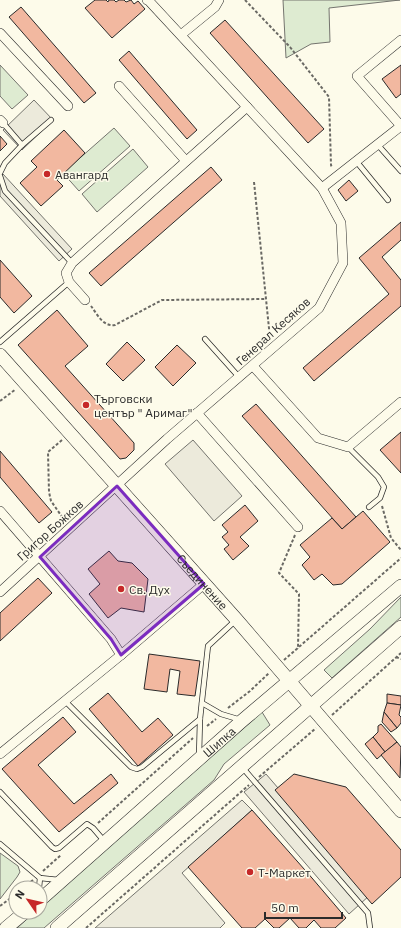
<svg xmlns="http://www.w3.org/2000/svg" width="401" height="928" viewBox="0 0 401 928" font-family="'IBM Plex Sans',sans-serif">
<rect width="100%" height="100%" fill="#fdfbea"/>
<g fill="#deebd1" stroke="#74746e">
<path d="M283 0H400L329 8 330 42 311 44 286 58Z"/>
<path d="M0 65 28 95 12 109 0 96Z"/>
<path d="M114 128 130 146 79 191 63 173Z"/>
<path d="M133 149 148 167 97 212 82 194Z"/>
<path d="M401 597V617L332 678 324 670 370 629Z"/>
<path d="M262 712 270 725 224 764 214 780 44 928H17L35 912H40V907Z"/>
<path d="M0 853 18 866 20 872 17 877 0 899Z"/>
</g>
<g fill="#eceadb" stroke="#74746e">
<path d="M34 100 53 120 22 150 3 130Z"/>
<path d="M3 174 72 249 59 261 0 196V177Z"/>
<path d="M193 440 242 496 214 521 165 464Z"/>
<path d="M266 774 370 895 349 914 244 792Z"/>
<path d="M242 800 252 810 182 873 225 923 220 928H95Z"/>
</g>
<g fill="#f2b8a0" stroke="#2b2b2b">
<path d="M95 0H106L108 2 109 0H114L116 2 119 0H124L126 2 131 0 134 4 138 1 145 9 112 38 85 8Z"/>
<path d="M21 7 96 93 84 103 9 17Z"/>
<path d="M225 20 324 129 308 143 210 33Z"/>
<path d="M129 51 197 130 187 139 119 60Z"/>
<path d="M401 65V94L396 98 382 79Z"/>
<path d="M64 130 85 153 57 180 63 186 41 206 20 183 37 167 31 161Z"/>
<path d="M0 136 7 144 0 151Z"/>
<path d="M211 167 222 180 101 286 89 273Z"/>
<path d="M349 180 358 191 346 201 338 190Z"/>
<path d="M401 222V240L382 257 401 280V306L314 381 303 368 389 294 359 258Z"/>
<path d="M0 260 32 296 14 313 0 297Z"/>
<path d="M57 310 88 346 65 366 134 443V450L126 458 120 459 18 345Z"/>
<path d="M127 342 145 360 123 381 106 364Z"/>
<path d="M177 345 196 363 173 386 155 367Z"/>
<path d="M256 404 356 517 342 529 242 416Z"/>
<path d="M401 432V473L380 450Z"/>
<path d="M0 451 52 512 39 523 0 477Z"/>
<path d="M245 505 258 521 240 537 249 546 233 560 224 549 229 545 222 537 228 532 222 525Z"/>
<path d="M363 511 390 542 342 584 333 585 322 574 314 580 302 565 310 557 300 545 332 518 342 529Z"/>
<path d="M109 551 118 561 132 563 148 579 144 612 121 608 108 618 89 594 100 584 88 569Z"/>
<path d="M38 578 52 593 0 641V613Z"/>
<path d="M149 654 200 661 195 696 177 694 180 671 170 669 167 692 144 689Z"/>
<path d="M108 693 142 732 158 718 173 735 138 766 89 709Z"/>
<path d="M387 694 401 696V705L387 703Z"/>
<path d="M387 703 401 705 399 715 401 717V723L397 728 384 712Z"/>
<path d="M384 712 397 728 391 732 382 722Z"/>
<path d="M63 717 76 732 38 765 74 804 111 774 118 783 59 832 2 769Z"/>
<path d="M381 724 397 742 385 752 373 737 378 732V726Z"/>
<path d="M373 737 385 752 377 759 365 744Z"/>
<path d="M397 742 401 747 400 778 381 755Z"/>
<path d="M294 774 346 787 401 850V877L372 904 275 790Z"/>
<path d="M252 810 312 878 346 918 335 928H321L314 920 306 928H299L290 918 279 928H274L265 919 255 928H242L188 867Z"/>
</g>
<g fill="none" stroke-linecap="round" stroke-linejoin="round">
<defs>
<g id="lane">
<path d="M3 123 22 145 51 120"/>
<path d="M377 144 401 171"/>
<path d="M356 161 388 200"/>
<path d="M0 173 5 163 22 145"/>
<path d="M0 176 5 191 72 263"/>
<path d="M205 339 239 377"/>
<path d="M0 342 69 282"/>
<path d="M348 447 378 477 384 487 380 498 369 507"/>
<path d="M65 701 131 767 137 769 142 767 200 719"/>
<path d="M202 703 221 714 241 720"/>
<path d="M199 756 200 719 208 646 236 620"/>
<path d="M242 767 368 913 370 928"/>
<path d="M0 792 52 847 55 849 59 848 87 824 93 828 105 842"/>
<path d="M0 844 40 878 59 880"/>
<path d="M39 888 40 878"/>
</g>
<g id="street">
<path d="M0 33 68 106"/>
<path d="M182 34 215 7 219 0"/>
<path d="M119 86 186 161"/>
<path d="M0 120 3 123"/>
<path d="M322 188 401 126 357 76 401 40"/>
<path d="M85 300 69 282 66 273 72 263 247 107"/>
<path d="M253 366 318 438 348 447 401 402"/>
<path d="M197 413 298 527"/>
<path d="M0 511 111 639 121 655 0 754"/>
<path d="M0 592 167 439 319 308 343 263 341 223 322 188 149 1 147 0"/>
<path d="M121 655 204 584"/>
</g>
<g id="secondary">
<path id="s1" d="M0 355 236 619 401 811"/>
<path id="s2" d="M40 900 243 720 401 586"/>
<path d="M6 928 25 912"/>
<path d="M57 928 401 627"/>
</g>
</defs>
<use href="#lane" stroke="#2b2b2b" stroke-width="6"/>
<use href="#street" stroke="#2b2b2b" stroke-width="10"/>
<use href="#secondary" stroke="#2b2b2b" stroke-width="14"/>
<g stroke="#6a6964" stroke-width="2" stroke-dasharray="3 2" stroke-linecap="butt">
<path d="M245 0 290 47 329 97 331 165 332 168"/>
<path d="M254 182 270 338"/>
<path d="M91 306C97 314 103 327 115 325L162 300 266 299"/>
<path d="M0 401 16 389"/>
<path d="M62 440 48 452 49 492 51 501 65 521"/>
<path d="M382 506 391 538 401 550"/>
<path d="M295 535 279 573 299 594 298 649"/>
<path d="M396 657 401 659"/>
<path d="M284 660 401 558"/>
<path d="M228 708 250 691 269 673"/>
<path d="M332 715 401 653"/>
<path d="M207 726 216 719"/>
<path d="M259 777 316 728"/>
<path d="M98 823 193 738"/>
<path d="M43 871 61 855"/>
<path d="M23 888 33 880"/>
<path d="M0 906 16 894"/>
<path d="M86 928 249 785"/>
</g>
<use href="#lane" stroke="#fdfbea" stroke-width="4.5"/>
<use href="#street" stroke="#fdfbea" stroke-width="9"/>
<use href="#secondary" stroke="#fdfbea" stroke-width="13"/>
</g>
<path fill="#7b2cbf" fill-opacity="0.2" stroke="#7b2cbf" stroke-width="3" stroke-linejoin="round" d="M117 486 204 584 121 655 111 639 40 557Z"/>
<g fill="#c62828" stroke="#fdfbea" stroke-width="1.5">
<circle cx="47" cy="174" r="4"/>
<circle cx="86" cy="405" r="4"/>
<circle cx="121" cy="589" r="4"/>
<circle cx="250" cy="872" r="4"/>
</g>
<g text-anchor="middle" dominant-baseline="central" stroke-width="3" stroke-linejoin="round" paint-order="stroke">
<g font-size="12" fill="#2b2b2b" stroke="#fdfbea" text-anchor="start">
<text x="55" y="174">Авангард</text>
<text x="94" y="398">Търговски<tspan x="94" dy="14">център " Аримаг"</tspan></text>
<text x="129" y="589">Св. Дух</text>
<text x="258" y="872">Т-Маркет</text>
</g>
<g font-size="12" fill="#2b2b2b" stroke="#fdfbea">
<text transform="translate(273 331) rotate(-42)">Генерал Кесяков</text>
<text transform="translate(50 530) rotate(-42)">Григор Божков</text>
<text stroke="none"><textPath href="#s1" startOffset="304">Съединение</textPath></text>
<text stroke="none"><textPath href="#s2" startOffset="239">Шипка</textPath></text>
</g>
</g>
<g transform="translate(28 900) rotate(304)"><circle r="19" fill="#fdfbea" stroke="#a9a89e"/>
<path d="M0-3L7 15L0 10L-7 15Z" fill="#c62828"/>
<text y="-6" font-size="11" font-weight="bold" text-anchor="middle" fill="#2b2b2b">N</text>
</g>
<path d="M265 912v6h77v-6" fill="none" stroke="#2b2b2b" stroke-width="2"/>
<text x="271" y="912" font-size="12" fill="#2b2b2b" stroke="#fdfbea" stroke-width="3" paint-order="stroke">50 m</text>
</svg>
